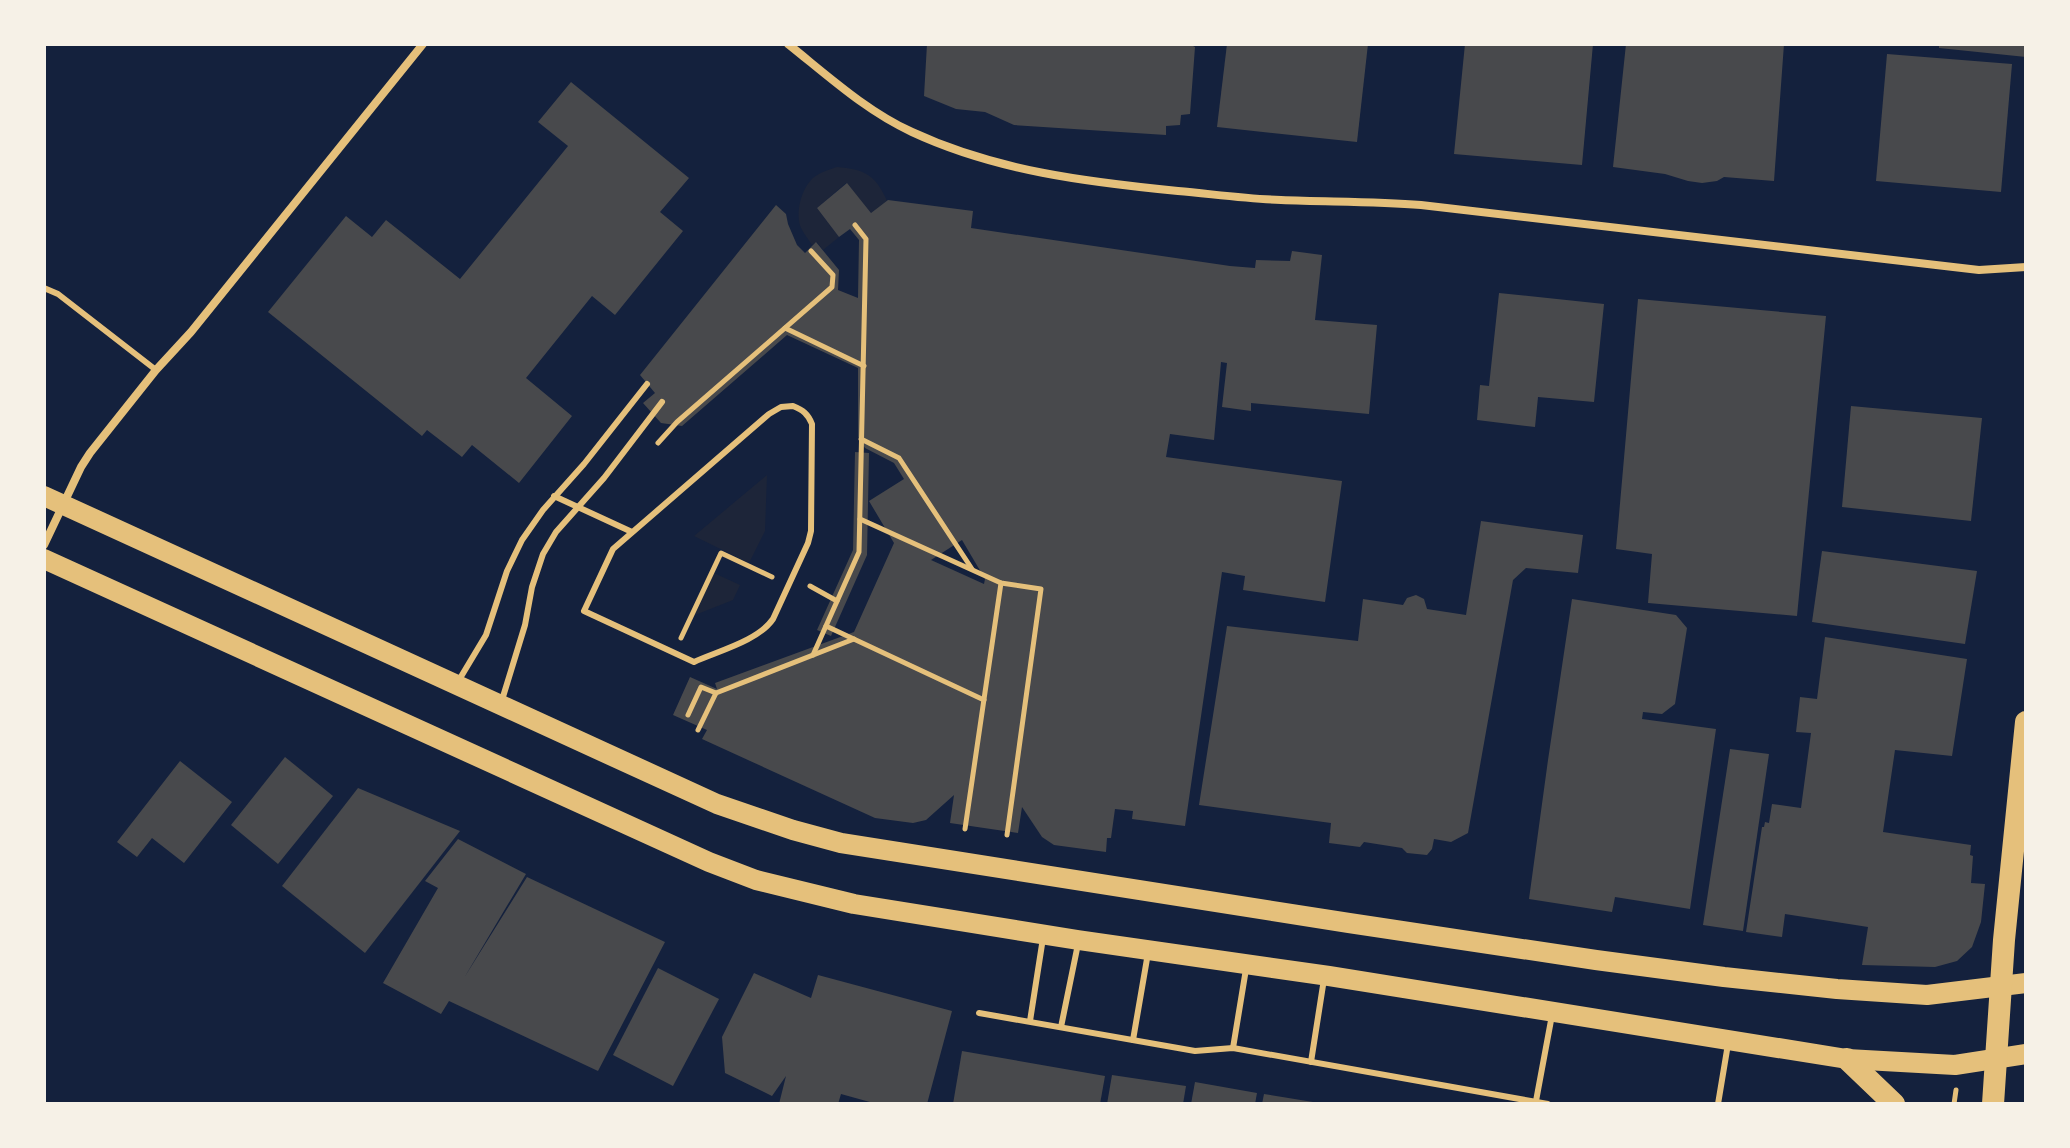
<svg xmlns="http://www.w3.org/2000/svg" width="2070" height="1148" viewBox="0 0 2070 1148" font-family="Spectral,serif">
<rect width="100%" height="100%" fill="#14213d"/>
<g fill="#1d2539">
<path d="M837 167C864 169 876 175 887 201L871 213 846 183 817 208 839 237 823 250 817 242 812 245C809 240 804 234 801 228 795 213 801 189 813 178 820 172 828 170 837 167Z"/>
<path d="M767 475 765 531 749 563 694 536Z"/>
<path d="M714 573 740 585 733 600 695 615Z"/>
</g>
<g fill="#48494c" fill-rule="evenodd">
<path d="M927 44H1189L1195 47 1190 114 1181 115 1180 125 1166 126V135L1014 125 985 112 956 109 924 96Z"/>
<path d="M1227 44H1368L1357 142 1217 127Z"/>
<path d="M1465 44H1593L1582 165 1454 154Z"/>
<path d="M1626 44H1784L1774 181 1724 177 1717 181 1702 183 1688 181 1665 174 1613 167Z"/>
<path d="M1939 44H2026V57L1939 48Z"/>
<path d="M1887 54 2012 64 2001 192 1876 181Z"/>
<path d="M571 82 689 178 660 212 683 231 615 315 592 296 526 378 572 416 519 483 472 445 462 457 427 430 422 436 268 312 346 216 372 237 386 220 460 279 568 146 538 122Z"/>
<path d="M847 183 871 213 888 200 973 211 971 228 1230 266 1255 268 1256 260 1290 261 1292 251 1322 255 1315 320 1377 325 1369 414 1251 403V411L1222 407 1227 363 1221 362 1214 440 1170 434 1166 457 1342 481 1325 602 1243 590 1245 576 1222 572 1185 826 1132 819 1133 811 1115 809 1111 838H1107L1106 852 1054 845 1042 837 1022 807 1018 833 950 823 954 795 926 820 913 823 875 818 702 739 707 730 673 715 690 677 717 689 715 683 854 632 894 543 869 501 904 479 894 463 865 448 858 437V368L787 335 682 426 661 423 643 403 655 393 640 375 776 205 786 214 788 224 797 245 805 253 816 242 839 270 838 290 858 298 859 240 850 229 839 237 817 208ZM962 540 985 579 984 584 931 560Z"/>
<path d="M1499 293 1604 304 1594 402 1538 397 1535 427 1477 420 1480 385 1489 386Z"/>
<path d="M1638 299 1826 316 1797 616 1648 603 1652 554 1616 549Z"/>
<path d="M1851 406 1982 418 1971 521 1842 507Z"/>
<path d="M855 452 869 453 867 555 831 636 817 630 853 550Z"/>
<path d="M1481 521 1583 535 1578 573 1526 568 1513 580 1468 833 1451 842 1434 839 1432 849 1427 855 1407 853 1402 848 1364 842 1360 847 1329 843 1331 823 1199 805 1227 626 1358 641 1363 599 1403 605 1407 598 1416 595 1424 599 1427 609 1466 615Z"/>
<path d="M1822 551 1977 571 1965 644 1812 622Z"/>
<path d="M1572 599 1676 615 1687 628 1675 704 1662 714 1643 712 1642 719 1716 729 1690 909 1615 897 1612 912 1529 899 1548 760Z"/>
<path d="M1825 637 1967 659 1952 756 1895 750 1883 832 1971 845 1970 855 1973 856 1971 883 1985 884 1981 922 1972 947 1957 961 1935 967 1862 965 1868 927 1785 914 1782 937 1746 932 1762 827H1764L1765 822 1769 823 1772 804 1801 808 1811 733 1796 732 1800 697 1817 699Z"/>
<path d="M1730 749 1769 754 1743 931 1703 925Z"/>
<path d="M285 757 333 796 278 864 231 825Z"/>
<path d="M180 761 232 802 184 863 152 838 137 857 117 842Z"/>
<path d="M358 788 460 831 365 953 282 886Z"/>
<path d="M458 839 526 874 464 978 527 877 665 942 598 1071 449 1001 441 1014 383 983 438 888 425 881Z"/>
<path d="M658 968 719 999 673 1086 613 1055Z"/>
<path d="M754 973 811 998 818 975 952 1011 927 1104H877L841 1094 838 1104H779L786 1076 772 1096 725 1073 722 1037Z"/>
<path d="M962 1051 1105 1076 1100 1104H953Z"/>
<path d="M1112 1075 1186 1086 1183 1104H1107Z"/>
<path d="M1195 1082 1257 1093 1255 1104H1191Z"/>
<path d="M1264 1094 1313 1102 1312 1104H1262Z"/>
</g>
<g fill="none" stroke-linecap="round" stroke-linejoin="round">
<g stroke="#e5c07b" stroke-width="5">
<path d="M785 328 864 366"/>
<path d="M861 439 899 458 972 569"/>
<path d="M658 443 677 422 832 287 833 275 811 251"/>
<path d="M860 519 1001 583 1041 589 1007 835"/>
<path d="M810 586 837 601"/>
<path d="M826 626 984 700"/>
<path d="M681 638 721 553 772 577"/>
<path d="M813 655 859 552 866 239 855 225"/>
<path d="M688 715 701 687 716 693"/>
<path d="M698 730 716 693 854 639"/>
<path d="M965 829 1001 583"/>
<path d="M1954 1104 1956 1090"/>
</g>
<g stroke="#e5c07b" stroke-width="6">
<path d="M44 288 58 294 156 370"/>
<path d="M793 406C803 410 808 414 812 424L811 531 808 543 773 619C758 641 718 651 694 662L584 611 613 549 769 414 781 407Z"/>
<path d="M554 496 632 532"/>
<path d="M459 680 486 635 507 571 522 540 543 510 584 464 647 384"/>
<path d="M502 700 525 625 532 587 543 554 556 532 604 478 662 402"/>
<path d="M979 1013 1195 1051 1233 1048 1548 1104"/>
<path d="M1030 1021 1043 938"/>
<path d="M1061 1027 1078 944"/>
<path d="M1133 1040 1148 953"/>
<path d="M1233 1048 1246 969"/>
<path d="M1311 1062 1324 979"/>
<path d="M1536 1101 1552 1015"/>
<path d="M1718 1104 1728 1044"/>
</g>
<g stroke="#e5c07b" stroke-width="8">
<path d="M788 44C827 75 866 111 912 132 996 171 1087 182 1178 191 1212 194 1247 199 1281 200 1328 202 1375 201 1421 205L1979 270 2026 267"/>
<path d="M44 545 81 467 90 453 156 370 191 332 423 44"/>
</g>
<g stroke="#e5c07b" stroke-width="20">
<path d="M44 496 717 804 793 830 841 843 1349 923 1596 960 1724 977 1837 989 1927 995 2026 983"/>
<path d="M44 559 709 862 756 880 854 904 1078 940 1329 976 1847 1059 1955 1065 2026 1054"/>
</g>
<g stroke="#e5c07b" stroke-width="22">
<path d="M1847 1059 1894 1104"/>
<path d="M1993 1104 2004 940 2026 722"/>
</g>
</g>
<rect width="2070" height="1148" fill="none" stroke="#f6f1e7" stroke-width="92"/>
</svg>
